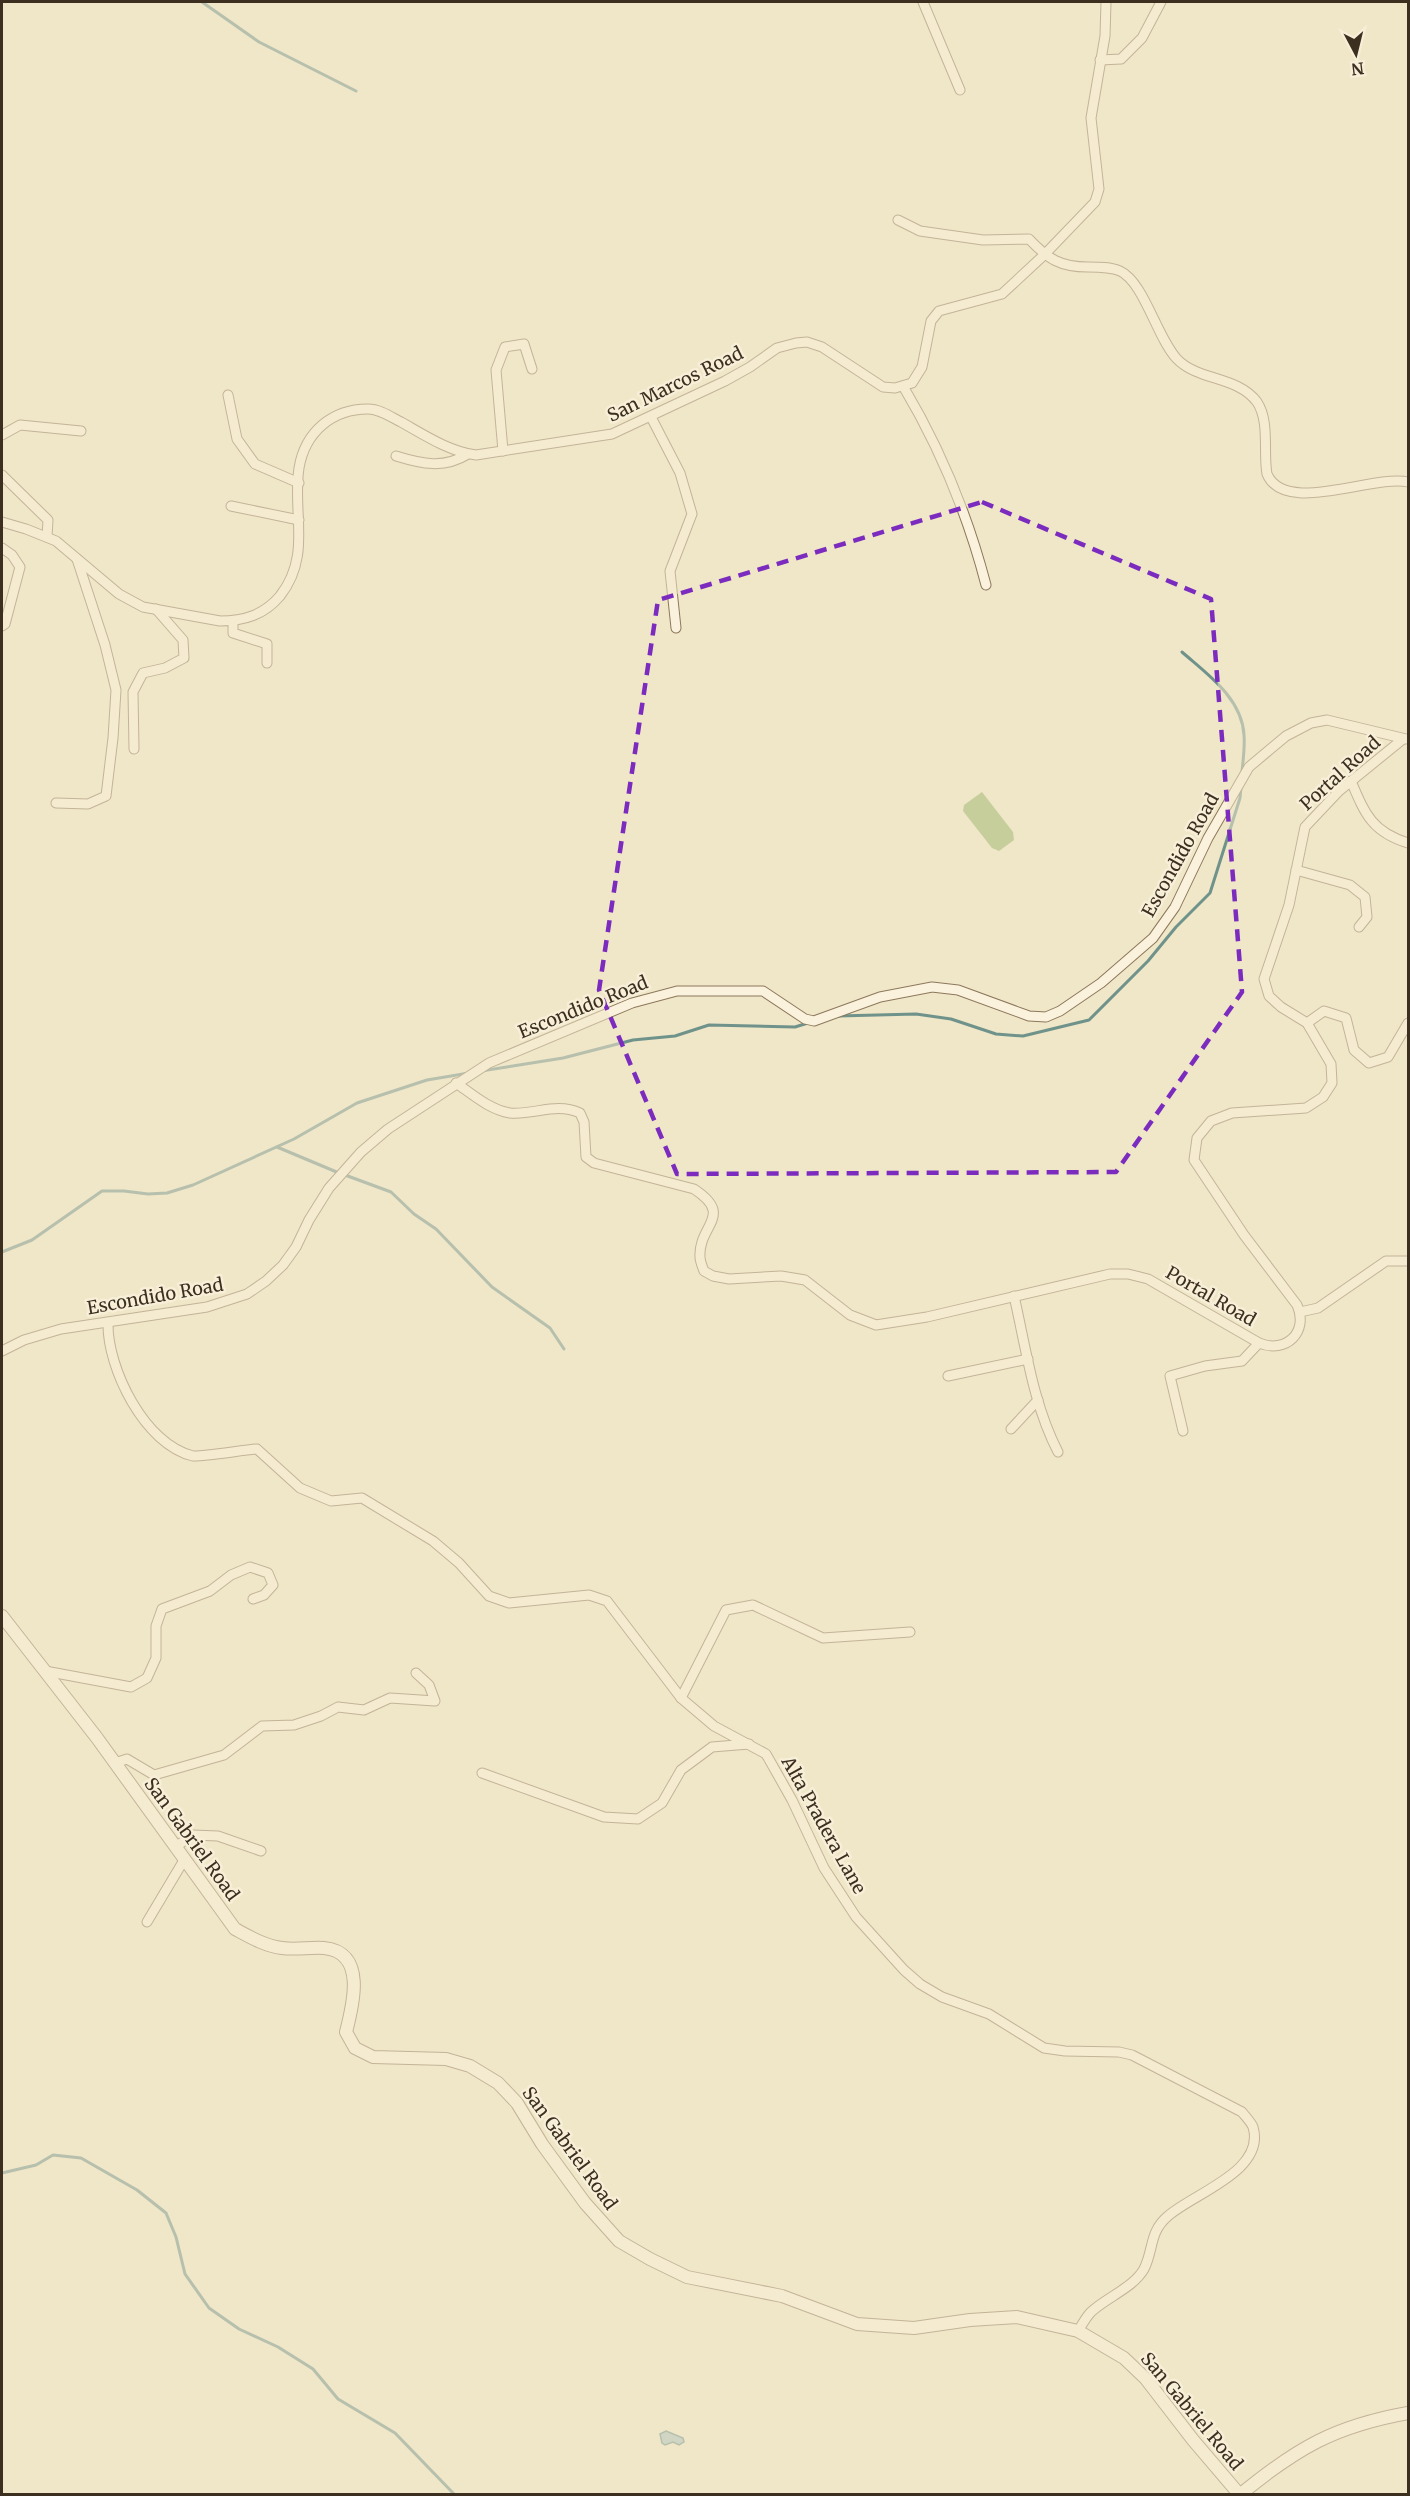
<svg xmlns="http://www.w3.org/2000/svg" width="1410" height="2496" viewBox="0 0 1410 2496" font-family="Merriweather,serif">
<rect width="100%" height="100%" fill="#f0e6c8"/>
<path fill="#c6cf9b" d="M982 792 1013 832 1014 840 999 851 992 848 963 811 964 805Z"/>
<path fill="#a9c4bd" stroke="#6f938b" stroke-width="1.5" d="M666 2431 683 2438 684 2442 679 2445 673 2442 665 2445 662 2443 660 2434Z"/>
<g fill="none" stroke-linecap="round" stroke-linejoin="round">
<g stroke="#6f938b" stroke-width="3">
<path d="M202 2 259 42 356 91"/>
<path d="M1182 652C1207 674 1242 698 1244 735 1245 747 1243 760 1242 772"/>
<path d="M838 1016 916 1014 951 1019 996 1034 1023 1036 1089 1020 1148 961 1176 927 1210 893 1240 798 1241 787"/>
<path d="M481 1071 563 1058 633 1040 675 1036 709 1025 795 1027 808 1023"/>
<path d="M277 1147 339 1173"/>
<path d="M345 1175 391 1192 414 1214 436 1229 492 1287 550 1328 564 1349"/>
<path d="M2 1252 32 1240 102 1191H124L148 1194 167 1193 193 1185 294 1139 357 1103 427 1080 469 1073"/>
<path d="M2 2173 36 2165 53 2155 81 2158 137 2190 166 2213 176 2237 185 2274 209 2308 239 2329 278 2347 313 2369 338 2399 395 2433 454 2494"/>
</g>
<defs>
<g id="minor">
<path d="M923 2 960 90"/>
<path d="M1100 60 1121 59 1142 38 1161 2"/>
<path d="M898 220 920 231 983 240 1029 239C1048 259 1060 267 1088 267 1099 267 1111 267 1120 271 1144 282 1157 338 1177 359 1198 381 1238 376 1257 402 1270 421 1263 453 1267 474 1285 516 1373 474 1408 482"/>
<path d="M903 386C940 448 968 516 986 585"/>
<path d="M228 395 237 439 255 464 299 483"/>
<path d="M651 417 680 473 692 514 670 571 676 628"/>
<path d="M2 435 20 425 81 431"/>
<path d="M503 451 496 370 505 347 524 344 532 369"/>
<path d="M396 456C422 464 444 469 468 454"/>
<path d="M2 475 48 520 47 537"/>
<path d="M231 506 299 520"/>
<path d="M2 522 26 529 56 541 119 594 143 607 220 621C244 621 264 615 280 596 312 555 292 513 299 468 305 432 332 409 368 409 380 409 391 417 401 422 424 435 450 452 476 455L612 434 725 381 750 367 777 348 796 343 807 342 822 347 883 387 895 388 912 383 922 367 931 321 939 311 1002 294 1044 255 1095 202 1099 189 1091 118 1105 36 1106 2"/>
<path d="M2 548 12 555 20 567 5 624 2 626"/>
<path d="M233 621V633L267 644V663"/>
<path d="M134 749 133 692 143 673 165 668 184 658 183 640 156 609"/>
<path d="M1351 781C1365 814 1372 832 1408 843"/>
<path d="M56 803 88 804 106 796 113 738 116 690 105 645 77 559"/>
<path d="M1296 870 1350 885 1365 897 1367 917 1359 927"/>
<path d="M1307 1023 1324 1011 1346 1018 1354 1050 1369 1063 1388 1057 1408 1023"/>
<path d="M456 1083C472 1094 490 1110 510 1113 535 1115 556 1102 580 1113L584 1122 586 1157 594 1163 694 1189C735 1216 698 1225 700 1257 700 1261 702 1266 704 1271L713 1276 729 1279 781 1276 805 1280 850 1315 876 1325 927 1317 1110 1274H1128L1148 1279 1259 1343C1286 1354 1309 1332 1297 1305L1244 1235 1194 1160 1197 1138 1211 1121 1232 1113 1306 1108 1323 1097 1332 1083 1331 1064 1307 1023 1281 1007 1269 996 1264 979 1289 905 1305 827 1339 791 1403 739"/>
<path d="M1014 1296C1026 1348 1033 1404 1058 1452"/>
<path d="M1300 1312 1318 1308 1386 1261H1408"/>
<path d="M108 1323C107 1368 145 1445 193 1456 200 1457 244 1450 257 1449L300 1488 331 1501 362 1498 433 1541 459 1563 489 1596 509 1603 589 1595 607 1601 681 1698 714 1726 766 1754 792 1800 824 1868 856 1917 904 1970 920 1984 942 1997 989 2014 1044 2048 1065 2051 1119 2052 1132 2055 1242 2112C1245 2116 1251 2122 1253 2127 1266 2171 1194 2193 1168 2216 1149 2232 1154 2249 1144 2269 1133 2288 1107 2297 1091 2312 1086 2317 1082 2325 1078 2331"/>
<path d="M2 1351 24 1340 61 1329 207 1307 247 1294 266 1281 283 1265 296 1247 309 1220 329 1188 361 1152 388 1129 489 1063 632 1003 677 991H763L805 1019 814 1021 880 997 932 987 958 990 1029 1016 1046 1017 1060 1011 1101 983 1153 938 1175 907 1208 838 1249 767 1286 736 1311 723 1327 720 1406 739"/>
<path d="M948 1376 1028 1359"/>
<path d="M1011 1429 1038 1400"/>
<path d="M1183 1431 1170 1376 1205 1366 1242 1361 1259 1343"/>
<path d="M45 1671 131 1687 147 1678 156 1658V1626L162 1609 210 1591 231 1575 250 1567 268 1573 273 1585 264 1595 253 1599"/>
<path d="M681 1698 726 1610 753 1605 823 1638 910 1632"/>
<path d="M115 1763 127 1759 154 1775 224 1755 262 1726 294 1725 321 1716 338 1707 364 1710 390 1698 435 1701 429 1685 416 1673"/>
<path d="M482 1773 604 1817 638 1819 662 1803 681 1770 712 1747 749 1744"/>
<path d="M175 1847 193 1835 218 1836 261 1851"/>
<path d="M147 1922 184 1860"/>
</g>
<g id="tertiary">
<path d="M2 1616 97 1738 235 1929C250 1937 265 1946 282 1948 296 1950 310 1947 324 1948 367 1952 353 2005 346 2032L355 2048 373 2057 446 2059 470 2066 498 2083 517 2103 542 2144 585 2203 619 2241 650 2259 687 2277 782 2296 857 2324 914 2328 970 2320 1017 2317 1078 2331 1124 2358 1146 2379 1193 2440 1239 2494"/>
<path d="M1241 2494C1297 2448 1335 2426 1408 2413"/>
</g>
</defs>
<use href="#minor" stroke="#8c785c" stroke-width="11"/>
<use href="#tertiary" stroke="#8c785c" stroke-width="14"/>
<use href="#minor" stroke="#faf2dc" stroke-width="9"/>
<use href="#tertiary" stroke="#faf2dc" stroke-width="12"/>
</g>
<path d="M0 0H1410V2496H0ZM982 502 1211 599 1242 992 1116 1172 677 1174 599 990 658 600Z" fill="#f0e6c8" fill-opacity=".55" fill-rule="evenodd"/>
<path fill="none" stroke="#7b2cbf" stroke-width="4.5" stroke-dasharray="12 8" stroke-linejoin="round" d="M982 502 1211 599 1242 992 1116 1172 677 1174 599 990 658 600Z"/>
<g text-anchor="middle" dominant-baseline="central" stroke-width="5" stroke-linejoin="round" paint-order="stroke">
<g font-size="18" fill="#3d2f20" stroke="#f7efd8">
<text transform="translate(675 384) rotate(-26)">San Marcos Road</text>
<text transform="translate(1340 773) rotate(-42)">Portal Road</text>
<text transform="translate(1180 855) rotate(-61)">Escondido Road</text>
<text transform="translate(583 1007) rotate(-22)">Escondido Road</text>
<text transform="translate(155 1296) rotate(-10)">Escondido Road</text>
<text transform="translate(1211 1296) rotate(30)">Portal Road</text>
<text transform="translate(824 1825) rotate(61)">Alta Pradera Lane</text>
<text transform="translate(192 1839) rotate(54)">San Gabriel Road</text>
<text transform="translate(570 2148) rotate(54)">San Gabriel Road</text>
<text transform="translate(1192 2411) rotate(50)">San Gabriel Road</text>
</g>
</g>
<rect width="1410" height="2496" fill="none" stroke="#3d2f20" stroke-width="6"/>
<g transform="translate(1356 54) rotate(173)" stroke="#f7efd8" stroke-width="4.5" paint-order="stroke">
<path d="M0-4.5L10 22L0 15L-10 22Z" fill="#3d2f20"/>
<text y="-9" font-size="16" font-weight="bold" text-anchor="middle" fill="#3d2f20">N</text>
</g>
</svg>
